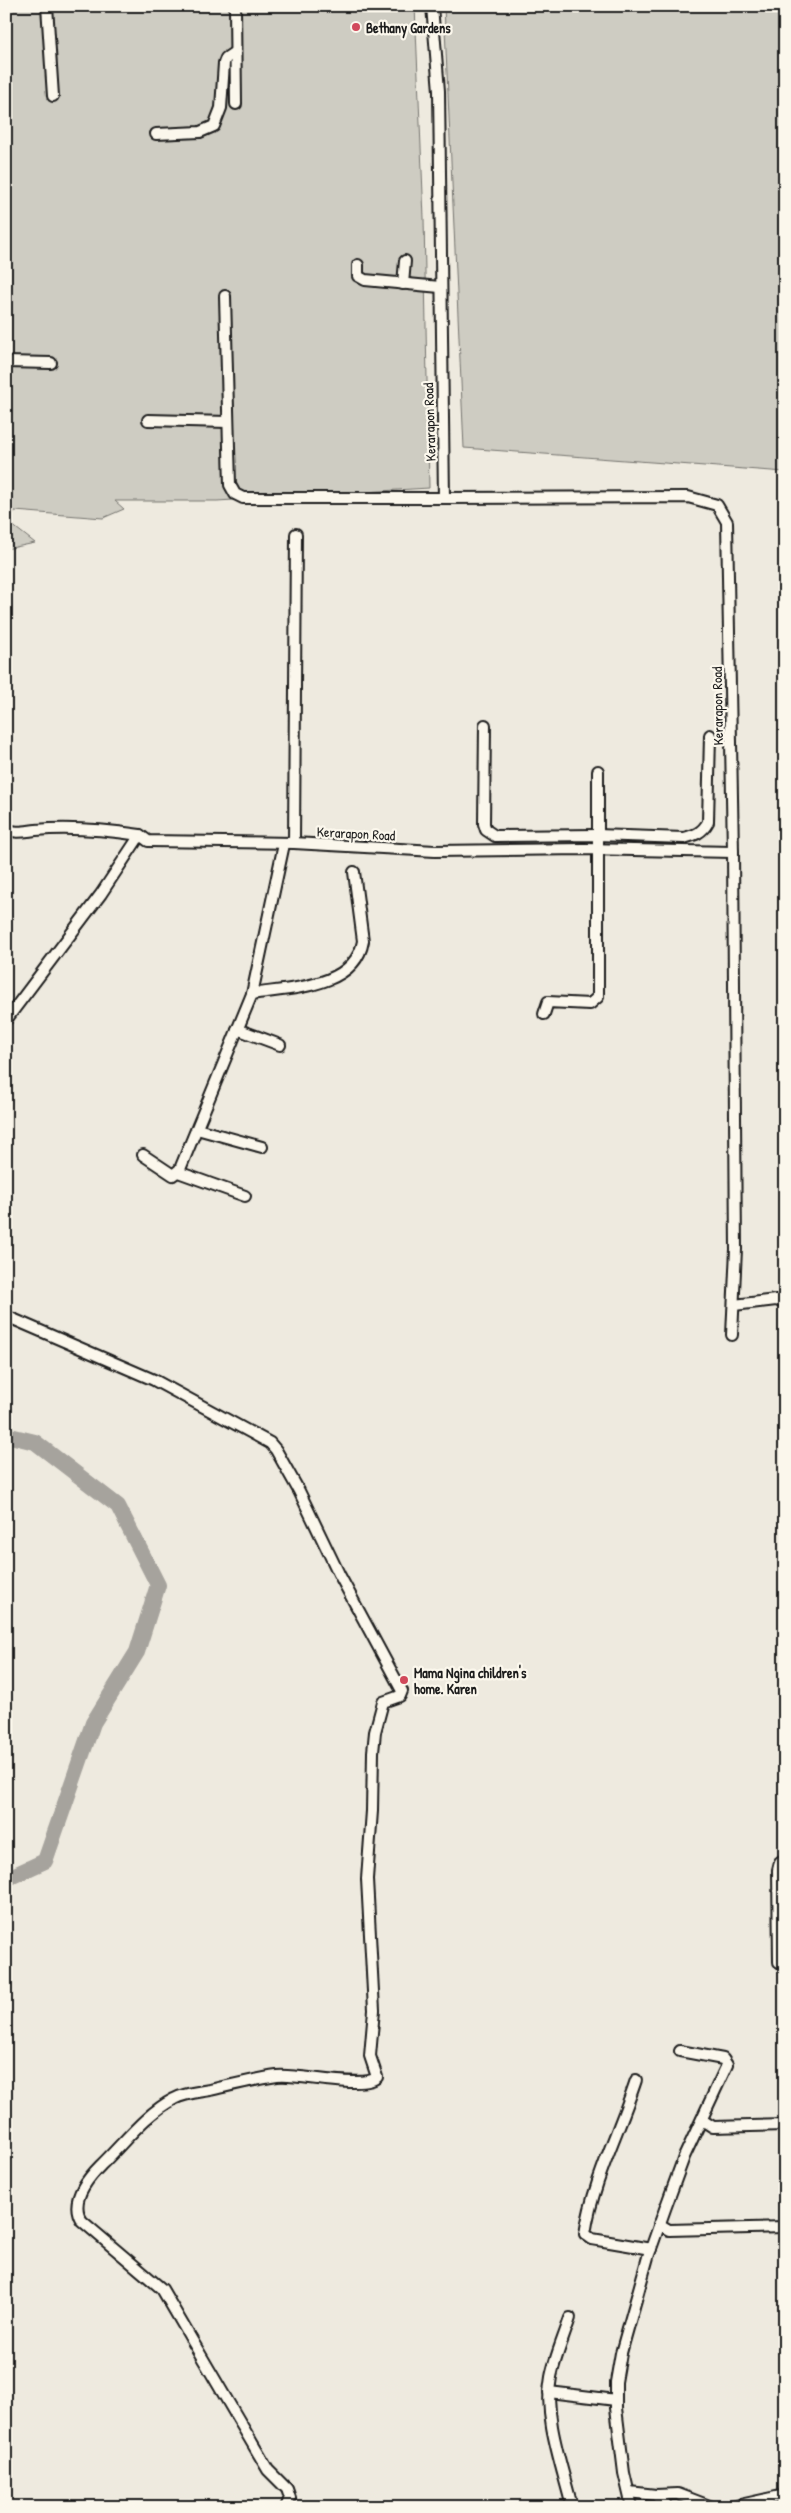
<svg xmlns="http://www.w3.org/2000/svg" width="791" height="2513" viewBox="0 0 791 2513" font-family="'Patrick Hand',sans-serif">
<rect width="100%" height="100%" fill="#eeeadf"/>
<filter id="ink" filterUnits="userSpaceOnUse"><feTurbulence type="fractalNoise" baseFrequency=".02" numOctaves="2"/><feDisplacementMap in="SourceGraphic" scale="10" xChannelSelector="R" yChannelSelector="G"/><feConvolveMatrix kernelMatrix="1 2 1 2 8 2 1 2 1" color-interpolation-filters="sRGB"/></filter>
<g filter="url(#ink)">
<g fill="#ceccc2" stroke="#75746f">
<path d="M6 6H415L424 218 429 488 217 501H115L124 509 103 518 15 511 7 521 35 543 6 549Z"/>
<path d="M444 6H785V472L464 448Z"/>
</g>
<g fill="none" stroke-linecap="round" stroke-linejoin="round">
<path stroke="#a6a39d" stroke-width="16" d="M6 1435 35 1442 118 1506 158 1585 137 1652 93 1723 45 1861 6 1879"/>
<defs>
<g id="minor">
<path d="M47 6 53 96"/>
<path d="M235 6 236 104"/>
<path d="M432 6 439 91 444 498 688 497 717 505 727 522 733 852 736 1249 732 1335"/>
<path d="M156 134 200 132 214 126 221 108 224 63 226 58 235 52"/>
<path d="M358 265V276L365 280 440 287"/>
<path d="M403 284 405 261"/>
<path d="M225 296 230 485 235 494 243 498H444"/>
<path d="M6 362 51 363"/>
<path d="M148 420 228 422"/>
<path d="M485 725 484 824 486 830 495 836 597 835 684 838C695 835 702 833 708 822L710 735"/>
<path d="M6 827C13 835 26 831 36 830 70 827 106 830 140 835"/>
<path d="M294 843 296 534"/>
<path d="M252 994C290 988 355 988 363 941L354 872"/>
<path d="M544 1014 548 1002 590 1004 598 997V771"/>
<path d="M6 1020 101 894 140 835 148 841 294 843 435 851 584 849 733 852"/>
<path d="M237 1029 280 1045"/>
<path d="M197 1129 262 1147"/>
<path d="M143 1155 173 1175 180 1169 252 994 284 844"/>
<path d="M178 1172 245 1196"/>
<path d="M734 1305 776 1300 785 1303"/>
<path d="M6 1316 154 1380 270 1443 276 1450 299 1491 339 1574 402 1691 400 1696 383 1702 375 1732 373 1752 372 1811 367 1879 374 2010 370 2056 377 2077C365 2090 296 2073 277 2076 255 2079 232 2085 210 2090 199 2092 184 2093 174 2099 145 2114 124 2143 101 2165 87 2179 69 2202 82 2221L162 2289 268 2470 287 2489 290 2498 286 2507"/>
<path d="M779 1962 778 1870 780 1862 785 1859"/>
<path d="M636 2080C619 2132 593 2180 585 2234L592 2239 651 2249"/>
<path d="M702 2120 713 2127 785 2125"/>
<path d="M659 2224 669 2230 785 2227"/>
<path d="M570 2318C564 2337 555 2357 551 2377 543 2416 563 2469 572 2507"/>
<path d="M549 2392 616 2400"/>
<path d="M629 2492 656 2495 678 2494 712 2507"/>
<path d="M656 2495 667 2507"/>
<path d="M632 2507 624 2473 616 2408V2382L621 2353 648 2257 665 2209 684 2157 727 2065 723 2059 680 2051"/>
<path d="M731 2507 785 2495"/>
</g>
</defs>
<use href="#minor" stroke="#1c1c1c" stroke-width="14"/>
<use href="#minor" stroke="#fbf7ec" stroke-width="10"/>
</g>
</g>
<g fill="#d1495b" stroke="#fbf7ec" stroke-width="2">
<circle cx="356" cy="27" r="5"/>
<circle cx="404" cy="1680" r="5"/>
</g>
<g text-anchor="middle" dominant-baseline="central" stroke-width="4.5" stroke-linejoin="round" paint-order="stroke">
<g font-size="14" font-weight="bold" fill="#1c1c1c" stroke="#fbf7ec" text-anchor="start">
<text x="366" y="27">Bethany Gardens</text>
<text x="414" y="1672">Mama Ngina children's<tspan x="414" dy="16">home. Karen</tspan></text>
</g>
<g font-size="14" fill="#1c1c1c" stroke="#fbf7ec">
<text transform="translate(429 422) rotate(-92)">Kerarapon Road</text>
<text transform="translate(717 706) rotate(-91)">Kerarapon Road</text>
<text transform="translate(356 833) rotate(3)">Kerarapon Road</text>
</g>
</g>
<rect width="791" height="2513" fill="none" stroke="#fbf7ec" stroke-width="25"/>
<rect x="12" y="12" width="766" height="2488" fill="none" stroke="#1c1c1c" stroke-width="2" filter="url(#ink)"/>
</svg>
